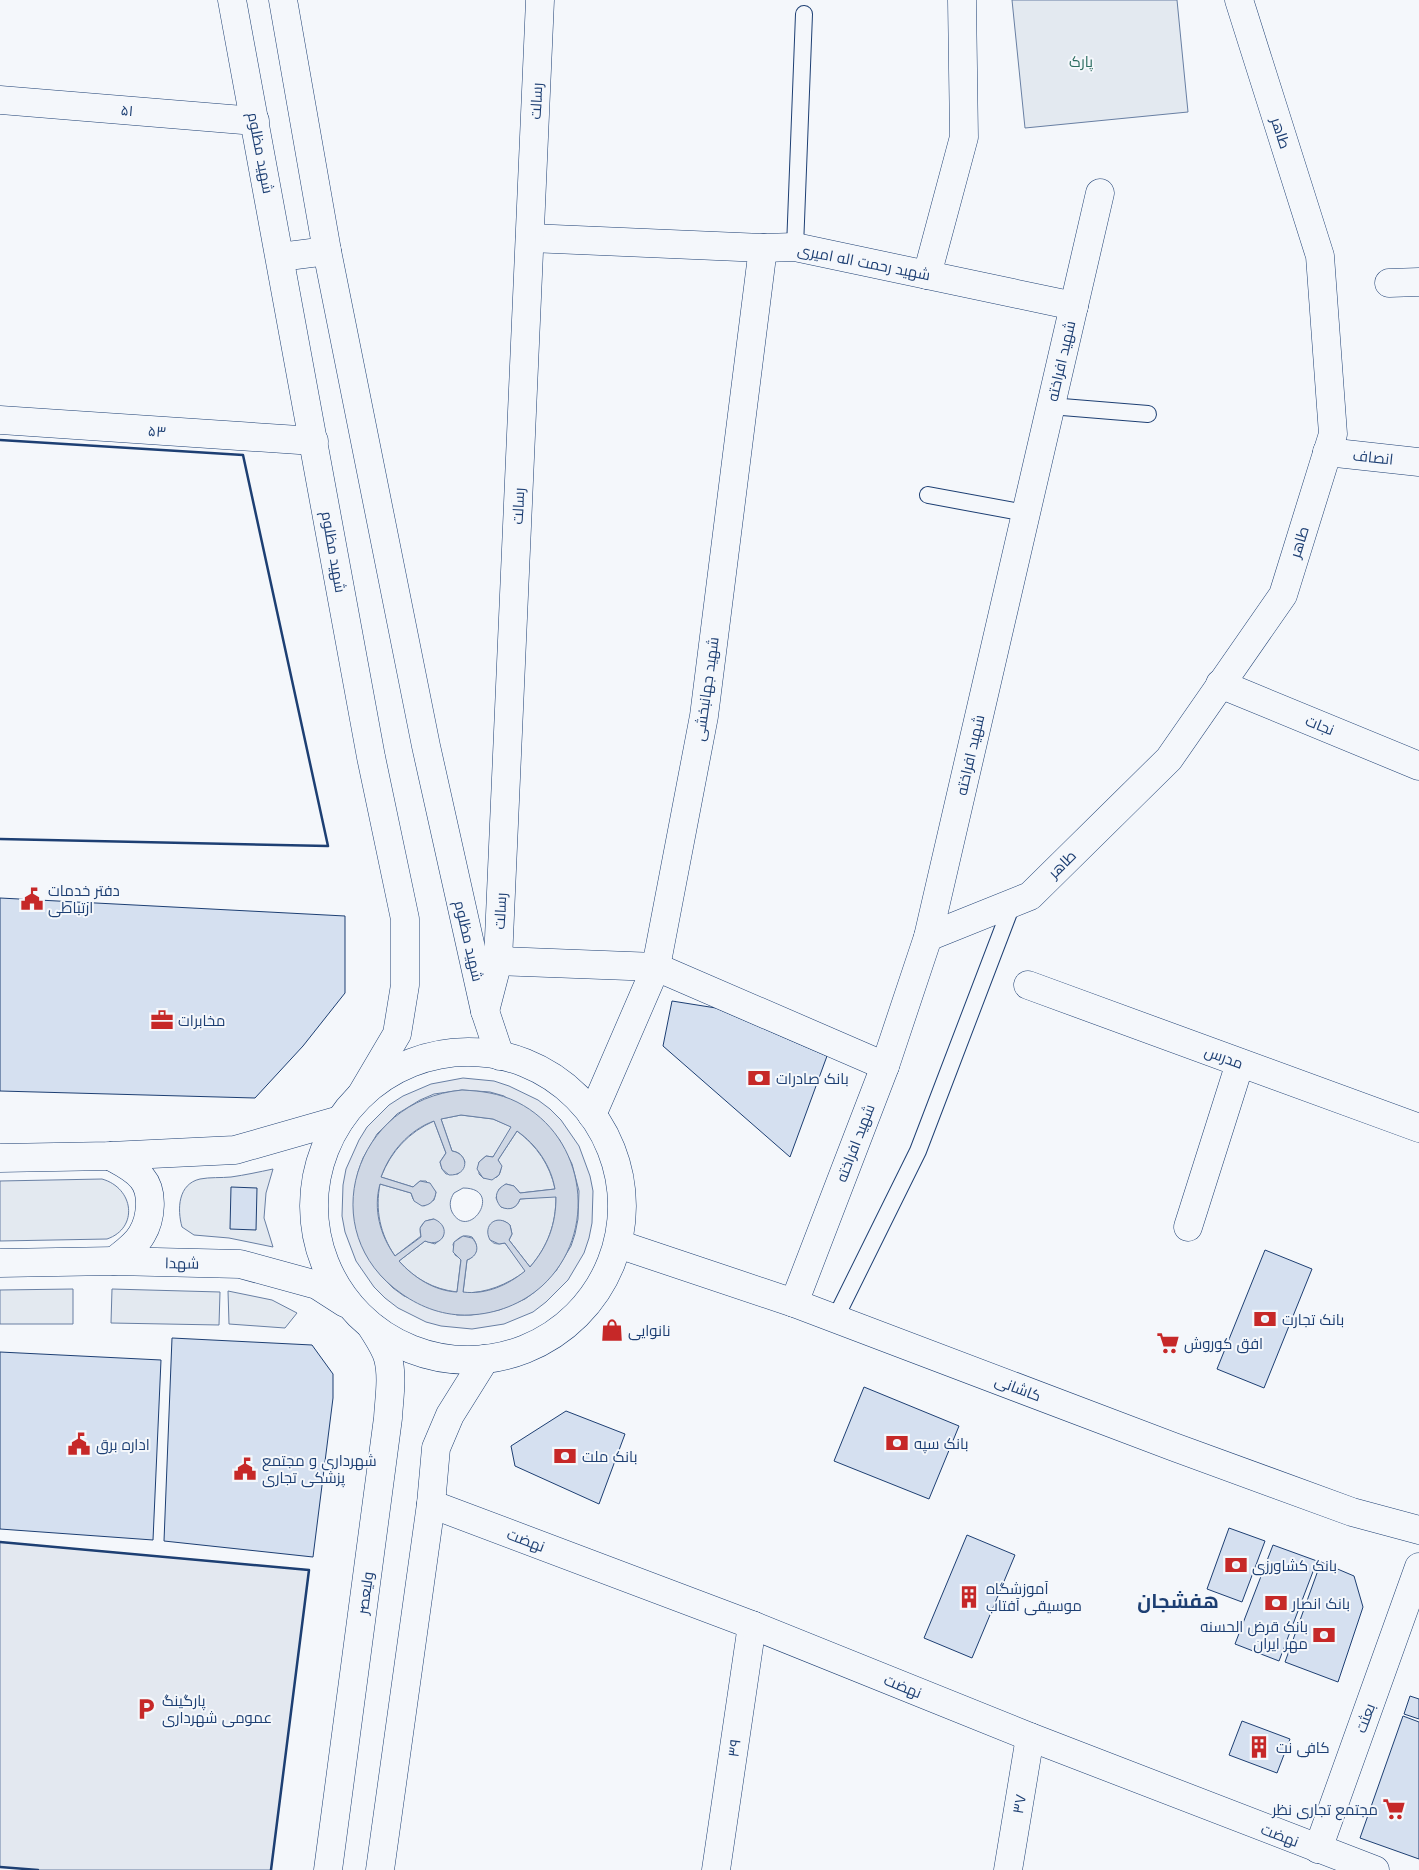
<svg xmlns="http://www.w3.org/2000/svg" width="1419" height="1870" viewBox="0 0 1419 1870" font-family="Inter,Cairo,sans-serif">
<rect width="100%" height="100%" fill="#f4f7fb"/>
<g fill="#e3e9f0" stroke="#687fa3" fill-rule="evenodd">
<path d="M1012 0H1177L1188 112 1025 128Z"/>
<path d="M461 1115 493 1119 512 1127 493 1157 486 1156 479 1162V1174L483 1178 497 1177C502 1172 502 1166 498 1160L517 1131C537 1146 550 1165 555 1189L520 1193 514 1186 506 1184 499 1189 496 1198 501 1207C510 1210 517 1208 520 1199L556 1196C556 1224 548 1246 530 1267L509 1240 512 1234 510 1225C503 1219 497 1219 490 1225 489 1237 488 1247 505 1243L526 1271C506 1285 487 1293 463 1293L467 1260C478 1256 479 1245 472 1237 463 1234 459 1237 453 1244L455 1255 461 1259 457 1292C433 1289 415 1279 399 1261L425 1241 435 1244 443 1237 434 1219C423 1220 418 1227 421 1236L395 1256C380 1234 375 1210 380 1184L411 1193 413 1199 424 1206 434 1200 436 1192 426 1181H420L413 1187 381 1177C391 1151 409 1132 434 1121L446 1153 440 1162 442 1169 446 1174H458L465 1162C462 1155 459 1152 452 1151L441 1119ZM463 1188C505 1188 469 1243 452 1212 449 1205 450 1199 454 1193Z"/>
<path d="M273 1169 266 1193 264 1218 273 1247 229 1238 194 1235 182 1227C177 1209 178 1184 200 1179 210 1177 221 1178 231 1177 245 1175 259 1172 273 1169Z"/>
<path d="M102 1179C134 1188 139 1228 107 1239L0 1241V1181Z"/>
<path d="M73 1289V1324H0V1290Z"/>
<path d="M112 1289 220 1292 219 1325 111 1323Z"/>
<path d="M228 1291 272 1300 297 1313 285 1328 229 1324Z"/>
</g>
<g fill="#e3e8f0" stroke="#687fa3" fill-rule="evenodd">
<path d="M463 1078 494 1081 509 1086 538 1100 550 1109 561 1120 579 1146 590 1176 593 1191 592 1223 589 1238 584 1253 568 1280 546 1302 533 1312 504 1324 472 1329 441 1326 426 1322 398 1308 385 1298 374 1287 356 1261 345 1232 342 1216 343 1185 346 1169 359 1140 367 1127 389 1105 403 1096 431 1084ZM462 1090 490 1092 504 1096 559 1139 572 1164 579 1191 578 1219 575 1234 571 1246 556 1271 536 1291 525 1299 499 1310 471 1315H457L404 1296 393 1288 382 1277 366 1254 360 1241 354 1214 355 1186 358 1172 363 1158 377 1134 397 1114 420 1100 434 1094Z"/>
<path d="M0 1542 309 1570 271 1870H38L0 1867Z"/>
</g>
<path fill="#cfd7e4" stroke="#687fa3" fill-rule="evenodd" d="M462 1090C481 1091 499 1093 517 1102 587 1137 599 1234 542 1286 522 1304 496 1314 469 1315 445 1316 422 1308 402 1294 312 1232 354 1100 462 1090ZM461 1115 493 1119 511 1127 493 1157 486 1156 479 1162 477 1169 483 1178 492 1180 499 1175 502 1166 498 1160 517 1131C537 1145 551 1166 555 1189L520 1193 514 1186 506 1184C496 1189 493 1198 501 1207 510 1211 517 1208 520 1199L556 1197C556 1224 548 1246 530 1267L509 1240 512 1234 510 1225C497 1213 482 1225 490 1240L499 1244 505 1243 525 1271C508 1285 486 1295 463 1292L467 1260C478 1256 480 1246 472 1238L463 1236 454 1242 453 1252 461 1260 457 1292C435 1291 414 1278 399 1261L425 1241C443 1249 453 1227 434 1219L425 1221 420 1228 421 1237 395 1256C380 1235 373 1209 380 1184L411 1193 414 1201 422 1206C431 1205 435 1200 436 1192L430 1183 420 1181 413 1187 381 1177C390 1152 409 1130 434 1121L446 1153 440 1162 442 1169 449 1175C469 1176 470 1154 452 1151L441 1119Z"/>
<g fill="#d5e0f0" stroke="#1d3f73">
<path d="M0 898 345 916V993L303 1046 255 1098 0 1091Z"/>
<path d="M672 1001 716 1008 827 1056 790 1157 663 1046Z"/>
<path d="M231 1187 257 1188 256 1230 230 1229Z"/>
<path d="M1265 1250 1312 1269 1264 1388 1217 1369Z"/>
<path d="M172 1338 312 1345 333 1374V1398L313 1557 164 1541Z"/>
<path d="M0 1352 161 1360 153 1540 0 1529Z"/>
<path d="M864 1387 959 1426 929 1499 834 1461Z"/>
<path d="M566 1411 625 1434 599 1504 515 1466 511 1446Z"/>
<path d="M1229 1528 1265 1541 1242 1602 1207 1589Z"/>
<path d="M967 1535 1015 1555 972 1658 924 1638Z"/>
<path d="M1273 1545 1317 1561 1279 1661 1235 1644Z"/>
<path d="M1321 1562 1354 1576 1363 1607 1338 1682 1285 1662Z"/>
<path d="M1410 1696 1419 1699V1719L1404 1714Z"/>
<path d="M1403 1716 1419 1722V1859L1360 1838Z"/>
<path d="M1242 1721 1290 1739 1277 1773 1229 1755Z"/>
</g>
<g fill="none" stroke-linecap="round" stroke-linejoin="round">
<defs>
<g id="lane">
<path d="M795 247 804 14"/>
<path d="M1050 406 1148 414"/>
<path d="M928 495 1026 513"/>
<path d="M835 1319 918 1151 1013 902"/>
</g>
<g id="street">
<path d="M0 100 255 121"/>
<path d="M530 238 763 248 795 247 1074 306"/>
<path d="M927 275 964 137 962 0"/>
<path d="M1389 283 1419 282"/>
<path d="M0 420 314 441"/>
<path d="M1327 452 1419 462"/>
<path d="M1220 684 1419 766"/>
<path d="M928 937 1030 896 1169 759 1283 595 1333 434 1320 256 1239 0"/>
<path d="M498 961 656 967 885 1066"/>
<path d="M1028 985 1419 1128"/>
<path d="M485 1011 498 961 540 0"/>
<path d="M592 1115 656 967 704 716 763 248"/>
<path d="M1188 1227 1240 1063"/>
<path d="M794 1303 885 1066 928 937 1100 193"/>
<path d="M1318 1849 1419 1567"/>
<path d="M716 1870 752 1625"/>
<path d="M1008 1870 1030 1737"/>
</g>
<g id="secondary">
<path d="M232 0 371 757 405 919V985L397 1034 361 1095"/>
<path d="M283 0 327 251 426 746 485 1011 500 1056"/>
<path d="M280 257 327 251"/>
<circle cx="468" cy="1206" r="154"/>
<path d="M110 1156C121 1162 134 1168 142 1178 154 1192 151 1219 142 1234 136 1245 124 1253 114 1261"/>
<path d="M0 1158 110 1156 235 1150 340 1120"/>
<path d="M618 1244 794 1303 1174 1447 1352 1512 1419 1530"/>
<path d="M0 1263 114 1261 240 1264 317 1285 345 1303"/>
<path d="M431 1504 752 1625 1030 1737 1375 1870"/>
<path d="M328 1870 388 1418C389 1399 393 1377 388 1358 385 1347 377 1336 371 1326"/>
<path d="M380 1870 431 1504 436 1448 450 1415 485 1359"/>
</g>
</defs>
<use href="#lane" stroke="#1d3f73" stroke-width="18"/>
<use href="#street" stroke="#1d3f73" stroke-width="29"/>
<use href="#secondary" stroke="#1d3f73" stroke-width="29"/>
<use href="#lane" stroke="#f4f7fb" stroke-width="16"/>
<use href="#street" stroke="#f4f7fb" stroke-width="28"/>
<use href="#secondary" stroke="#f4f7fb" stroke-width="28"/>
<g stroke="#1d3f73" stroke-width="2.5">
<path d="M0 440 243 455 328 846 0 839"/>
<path d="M0 1542 309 1570 271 1870"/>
<path d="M0 1867 38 1870"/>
</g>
</g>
<defs>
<symbol id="civic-bare" viewBox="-9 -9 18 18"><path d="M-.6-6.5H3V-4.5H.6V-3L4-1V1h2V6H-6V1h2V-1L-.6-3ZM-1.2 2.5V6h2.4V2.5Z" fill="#c62828" stroke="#f4f7fb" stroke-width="2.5" paint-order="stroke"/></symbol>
<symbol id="office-bare" viewBox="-9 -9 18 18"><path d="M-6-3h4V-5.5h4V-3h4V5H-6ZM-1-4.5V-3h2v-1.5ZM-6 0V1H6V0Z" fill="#c62828" stroke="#f4f7fb" stroke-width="2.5" paint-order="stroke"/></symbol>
<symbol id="bank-bare" viewBox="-9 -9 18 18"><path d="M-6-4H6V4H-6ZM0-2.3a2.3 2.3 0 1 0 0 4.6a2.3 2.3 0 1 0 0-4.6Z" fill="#c62828" stroke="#f4f7fb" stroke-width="2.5" paint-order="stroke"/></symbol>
<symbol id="shop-bare" viewBox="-9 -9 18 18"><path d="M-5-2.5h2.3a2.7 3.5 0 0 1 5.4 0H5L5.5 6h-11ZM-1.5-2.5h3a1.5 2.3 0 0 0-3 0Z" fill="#c62828" stroke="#f4f7fb" stroke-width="2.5" paint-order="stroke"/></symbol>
<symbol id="supermarket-bare" viewBox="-9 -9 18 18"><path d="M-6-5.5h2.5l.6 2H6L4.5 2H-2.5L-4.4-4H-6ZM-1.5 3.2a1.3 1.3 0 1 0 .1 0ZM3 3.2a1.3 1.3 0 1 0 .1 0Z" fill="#c62828" stroke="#f4f7fb" stroke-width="2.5" paint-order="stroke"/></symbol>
<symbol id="building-bare" viewBox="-9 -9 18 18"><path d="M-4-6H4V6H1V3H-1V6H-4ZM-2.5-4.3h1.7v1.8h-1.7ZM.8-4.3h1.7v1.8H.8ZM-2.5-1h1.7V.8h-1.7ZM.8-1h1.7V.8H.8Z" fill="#c62828" stroke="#f4f7fb" stroke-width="2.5" paint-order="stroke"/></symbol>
<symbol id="parking-bare" viewBox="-9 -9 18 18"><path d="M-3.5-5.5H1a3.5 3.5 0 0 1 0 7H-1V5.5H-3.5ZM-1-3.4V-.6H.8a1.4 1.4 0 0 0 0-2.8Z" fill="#c62828" stroke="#f4f7fb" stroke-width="2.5" paint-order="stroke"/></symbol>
</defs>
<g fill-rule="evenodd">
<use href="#civic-bare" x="16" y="883" width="32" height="32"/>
<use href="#office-bare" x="146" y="1004" width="32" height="32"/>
<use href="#bank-bare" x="743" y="1062" width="32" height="32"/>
<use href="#bank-bare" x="1249" y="1303" width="32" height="32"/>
<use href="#shop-bare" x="596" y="1314" width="32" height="32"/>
<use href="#supermarket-bare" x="1152" y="1327" width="32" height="32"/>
<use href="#bank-bare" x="881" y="1427" width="32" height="32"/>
<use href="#civic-bare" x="63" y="1428" width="32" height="32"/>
<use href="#bank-bare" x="549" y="1440" width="32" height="32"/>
<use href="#civic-bare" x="229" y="1453" width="32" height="32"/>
<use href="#bank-bare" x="1220" y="1549" width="32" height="32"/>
<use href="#building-bare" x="953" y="1581" width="32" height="32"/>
<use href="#bank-bare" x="1260" y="1587" width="32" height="32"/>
<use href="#bank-bare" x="1308" y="1619" width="32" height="32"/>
<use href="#parking-bare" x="130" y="1693" width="32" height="32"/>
<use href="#building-bare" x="1243" y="1731" width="32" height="32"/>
<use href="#supermarket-bare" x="1378" y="1793" width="32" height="32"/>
</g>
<g text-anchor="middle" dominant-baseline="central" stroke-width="4" stroke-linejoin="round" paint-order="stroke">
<g font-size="15" fill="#2c6c60" stroke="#f4f7fb">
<text x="1081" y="61">پارک</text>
</g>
<g font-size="15" fill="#1d3f73" stroke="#f4f7fb">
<text transform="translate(536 101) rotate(-87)">رسالت</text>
<text transform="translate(127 110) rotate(5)">۵۱</text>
<text transform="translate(1281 133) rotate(72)">طاهر</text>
<text transform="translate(261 153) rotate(79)">شهید مظلوم</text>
<text transform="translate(864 262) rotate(11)">شهید رحمت اله امیری</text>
<text transform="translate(1061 361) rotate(-77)">شهید افراخته</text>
<text transform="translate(157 431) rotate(4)">۵۳</text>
<text transform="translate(1373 457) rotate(6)">انصاف</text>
<text transform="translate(518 506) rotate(-87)">رسالت</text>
<text transform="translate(1299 542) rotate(-73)">طاهر</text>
<text transform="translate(334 552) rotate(80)">شهید مظلوم</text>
<text transform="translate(706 689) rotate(-82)">شهید جهانبخشی</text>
<text transform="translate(1320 725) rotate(22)">نجات</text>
<text transform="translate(970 755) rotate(-77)">شهید افراخته</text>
<text transform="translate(1062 864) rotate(-45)">طاهر</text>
<text transform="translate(500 911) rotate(-87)">رسالت</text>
<text transform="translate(469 941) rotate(77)">شهید مظلوم</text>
<text transform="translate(1224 1057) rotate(20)">مدرس</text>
<text transform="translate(855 1143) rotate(-69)">شهید افراخته</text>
<text transform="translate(182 1263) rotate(1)">شهدا</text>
<text transform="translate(1018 1388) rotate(21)">کاشانی</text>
<text transform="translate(526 1540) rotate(21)">نهضت</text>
<text transform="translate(365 1593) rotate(-82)">ولیعصر</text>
<text transform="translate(903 1686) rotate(22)">نهضت</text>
<text transform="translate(1365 1718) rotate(-70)">بعثت</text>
<text transform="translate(734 1748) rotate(-82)">۳۹</text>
<text transform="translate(1019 1804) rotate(-80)">۳۷</text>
<text transform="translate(1280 1835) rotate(21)">نهضت</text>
</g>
<g font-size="15" fill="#1d3f73" stroke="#f4f7fb" text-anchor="start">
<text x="48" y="890">دفتر خدمات<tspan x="48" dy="17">ارتباطی</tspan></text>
<text x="178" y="1020">مخابرات</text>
<text x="776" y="1078">بانک صادرات</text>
<text x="1282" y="1319">بانک تجارت</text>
<text x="628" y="1330">نانوایی</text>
<text x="1184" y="1343">افق کوروش</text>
<text x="914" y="1443">بانک سپه</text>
<text x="96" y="1444">اداره برق</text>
<text x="582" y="1456">بانک ملت</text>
<text x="262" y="1460">شهرداری و مجتمع<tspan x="262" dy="17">پزشکی تجاری</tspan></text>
<text x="1252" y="1565">بانک کشاورزی</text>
<text x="986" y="1588">آموزشگاه<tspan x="986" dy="17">موسیقی آفتاب</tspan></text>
<text x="1292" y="1603">بانک انصار</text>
<text x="1308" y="1626" text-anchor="end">بانک قرض الحسنه<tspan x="1308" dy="17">مهر ایران</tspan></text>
<text x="162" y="1700">پارگینگ<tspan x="162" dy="17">عمومی شهرداری</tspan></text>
<text x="1276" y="1747">کافی نت</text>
<text x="1378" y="1809" text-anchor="end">مجتمع تجاری نظر</text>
</g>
<g font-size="20" font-weight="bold" fill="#1d3f73" stroke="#f4f7fb">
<text x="1178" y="1601">هفشجان</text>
</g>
</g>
</svg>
